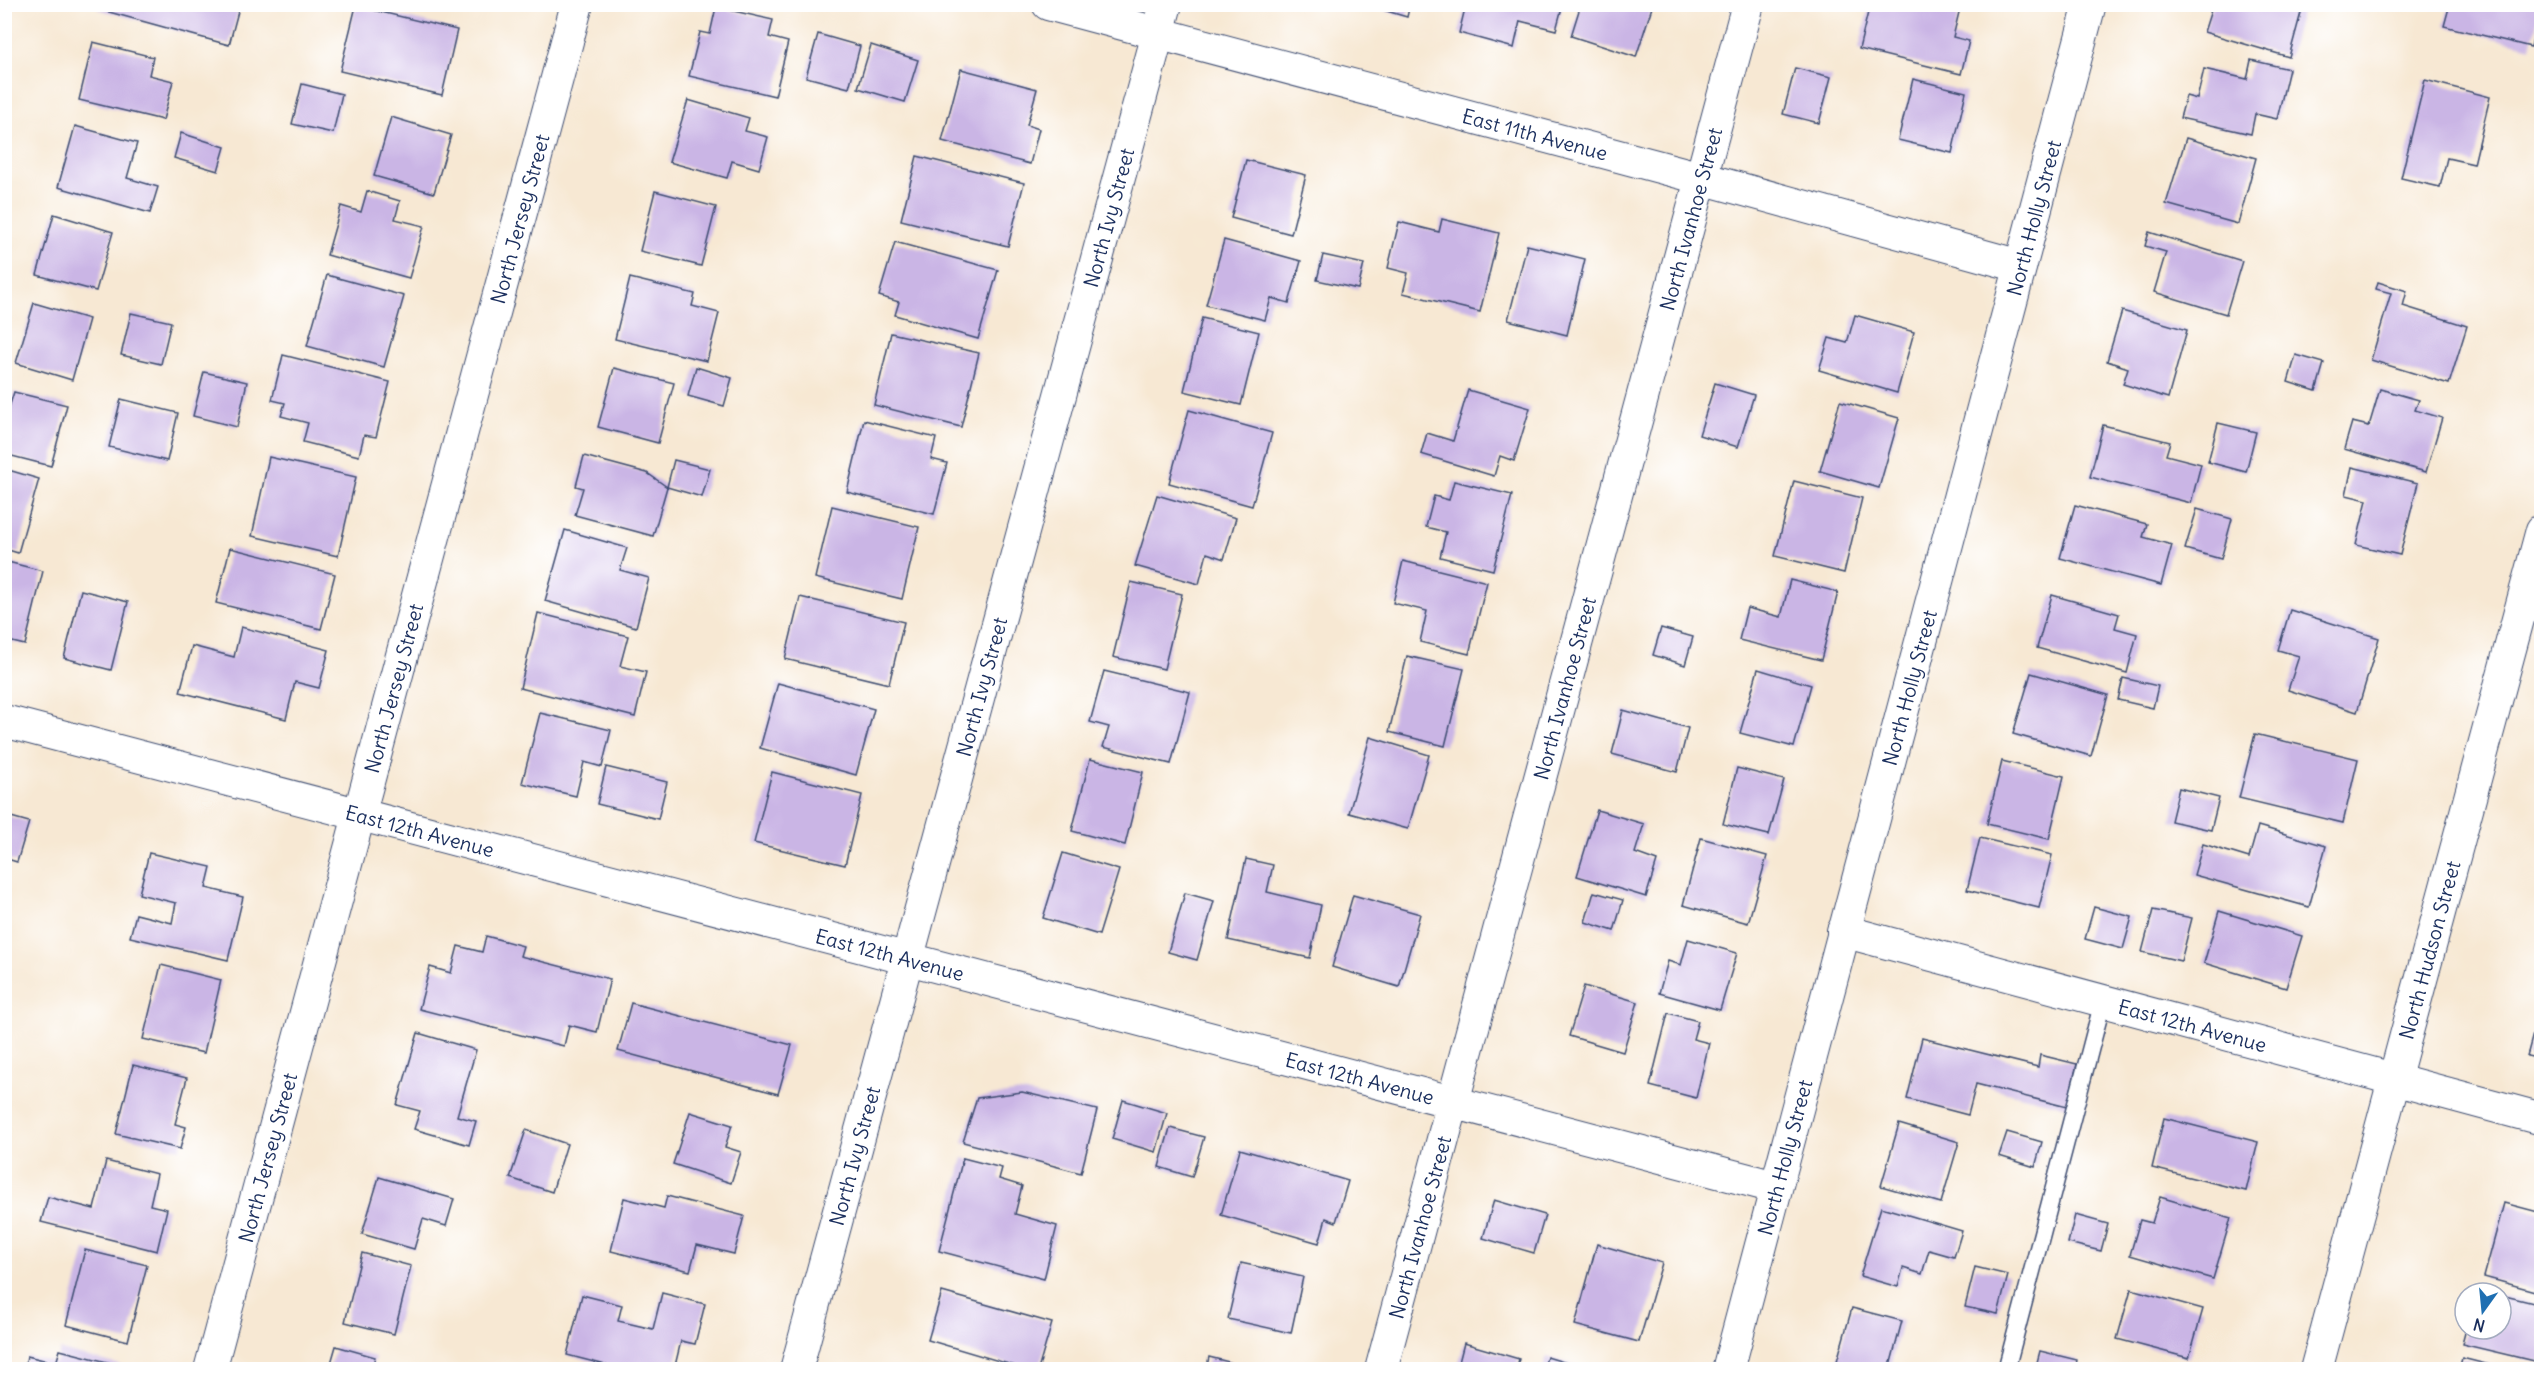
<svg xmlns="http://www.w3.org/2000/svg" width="2546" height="1374" viewBox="0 0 2546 1374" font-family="Delius,sans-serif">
<rect width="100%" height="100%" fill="#fff"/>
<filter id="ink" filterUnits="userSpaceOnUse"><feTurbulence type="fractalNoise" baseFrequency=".0167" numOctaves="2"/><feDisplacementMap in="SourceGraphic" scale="12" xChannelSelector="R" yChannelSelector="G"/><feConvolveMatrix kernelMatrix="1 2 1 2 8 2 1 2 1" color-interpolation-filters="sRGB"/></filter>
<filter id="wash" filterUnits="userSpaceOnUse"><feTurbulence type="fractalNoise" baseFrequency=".008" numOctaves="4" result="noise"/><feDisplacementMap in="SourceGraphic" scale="24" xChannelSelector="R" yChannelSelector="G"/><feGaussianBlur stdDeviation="1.35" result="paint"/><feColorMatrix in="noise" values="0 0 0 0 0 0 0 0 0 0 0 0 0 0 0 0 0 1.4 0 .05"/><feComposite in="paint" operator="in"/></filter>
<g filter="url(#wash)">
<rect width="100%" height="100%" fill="#f7e8d3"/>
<g id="blocks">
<g fill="#cab5e5">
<path d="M100 4H240L229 45 98 9Z"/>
<path d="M1363 4H1410L1407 17Z"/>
<path d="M1466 4H1563L1556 30 1520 21 1514 48 1459 33Z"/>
<path d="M1581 4H1653L1636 57 1571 36Z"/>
<path d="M1870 4H1961L1953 37 1969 41 1961 74 1859 49Z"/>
<path d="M2213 4H2286L2302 9 2289 57 2204 32Z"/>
<path d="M2450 4H2541L2531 47 2444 26Z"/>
<path d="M356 6 457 30 442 95 340 71Z"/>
<path d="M716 7 773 20 769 37 788 42 775 96 689 76 700 32 710 34Z"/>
<path d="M818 34 860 46 849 88 806 77Z"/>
<path d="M93 42 153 57 149 75 173 81 163 120 79 100Z"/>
<path d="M871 45 918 60 905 102 858 88Z"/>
<path d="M2251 60 2289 69 2277 119 2255 114 2251 134 2180 118 2186 96 2197 99 2204 69 2247 79Z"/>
<path d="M1795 68 1831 77 1819 123 1783 114Z"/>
<path d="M961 69 1037 89 1027 125 1039 129 1030 164 942 141Z"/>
<path d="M1913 79 1966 92 1952 153 1898 140Z"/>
<path d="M2425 80 2490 97 2474 164 2447 158 2440 187 2401 178Z"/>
<path d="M302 84 342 94 333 133 292 124Z"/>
<path d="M688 100 749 118 745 131 768 137 759 169 732 161 727 178 669 162Z"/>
<path d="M391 117 451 135 434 193 374 176Z"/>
<path d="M75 126 137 143 127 178 158 187 150 213 58 187Z"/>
<path d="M181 133 225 147 218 171 174 158Z"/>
<path d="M2186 138 2256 158 2238 224 2166 204Z"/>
<path d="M917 156 1024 183 1008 246 901 220Z"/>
<path d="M1246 160 1306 175 1291 234 1231 218Z"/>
<path d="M367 191 400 201 395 219 424 226 409 278 327 255 341 206 361 212Z"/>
<path d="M655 191 716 207 701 266 640 251Z"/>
<path d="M54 214 113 232 96 291 37 275Z"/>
<path d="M1442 219 1499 233 1480 312 1403 293 1408 273 1388 268 1399 222 1439 232Z"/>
<path d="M2149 232 2242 261 2226 314 2154 292 2166 252 2145 246Z"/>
<path d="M1224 240 1301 261 1289 303 1271 298 1265 320 1206 305Z"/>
<path d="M895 242 998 270 978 339 895 315 899 302 879 296Z"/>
<path d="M1527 245 1585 259 1567 335 1508 320Z"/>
<path d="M1323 255 1364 264 1358 289 1317 280Z"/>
<path d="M327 275 404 296 384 367 307 346Z"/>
<path d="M630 278 695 294 692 306 719 313 707 361 615 339Z"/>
<path d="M2378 282 2407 291 2403 306 2467 326 2449 384 2371 360 2391 293 2376 289Z"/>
<path d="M34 303 89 319 72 380 16 363Z"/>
<path d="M2122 311 2187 330 2168 398 2123 384 2128 368 2107 361Z"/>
<path d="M131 313 171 322 161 364 121 355Z"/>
<path d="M1855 315 1914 332 1897 393 1819 370 1829 338 1847 343Z"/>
<path d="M1202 318 1259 332 1241 405 1184 391Z"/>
<path d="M891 333 979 353 961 427 874 405Z"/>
<path d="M283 355 390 382 376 437 364 435 359 456 303 442 308 423 281 416 285 403 272 400Z"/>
<path d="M2296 355 2324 363 2316 391 2288 382Z"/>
<path d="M696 367 732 378 724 406 688 396Z"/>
<path d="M614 368 674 383 658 443 598 427Z"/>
<path d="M204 372 247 382 237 427 193 416Z"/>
<path d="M1715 383 1754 395 1738 447 1699 435Z"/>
<path d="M2380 389 2419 400 2415 410 2442 418 2426 472 2344 449 2352 422 2369 426Z"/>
<path d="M1468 390 1530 408 1514 461 1500 456 1494 476 1421 454 1427 433 1453 441Z"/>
<path d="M14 392 67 405 51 466 4 454V423Z"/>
<path d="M121 399 178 413 167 461 109 447Z"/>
<path d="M1840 401 1899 418 1879 488 1820 471Z"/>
<path d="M1189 410 1272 433 1252 506 1169 483Z"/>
<path d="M864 420 936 438 931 459 947 463 934 514 847 492Z"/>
<path d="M2218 423 2256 432 2246 472 2208 462Z"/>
<path d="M2103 425 2170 442 2166 455 2201 464 2191 503 2090 477Z"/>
<path d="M584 456 647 473 667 487 653 536 575 515 583 488 576 486Z"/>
<path d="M269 457 356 477 338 556 252 536Z"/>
<path d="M674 460 710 469 702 497 667 487Z"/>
<path d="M2352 467 2418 483 2400 555 2356 545 2367 500 2346 495Z"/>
<path d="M5 469 39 479 18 553 5 549Z"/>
<path d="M1454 481 1512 495 1493 570 1440 557 1446 532 1426 527 1434 496 1449 500Z"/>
<path d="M1794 481 1862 498 1844 573 1775 556Z"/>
<path d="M1157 495 1236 518 1224 559 1207 553 1199 584 1135 566Z"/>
<path d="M2075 505 2147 524 2143 537 2172 545 2161 585 2060 558Z"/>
<path d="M832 506 919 527 902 599 815 578Z"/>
<path d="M2197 509 2232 519 2221 559 2185 549Z"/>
<path d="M565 530 627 548 620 570 649 578 636 627 545 601Z"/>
<path d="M230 548 335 574 321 629 216 603Z"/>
<path d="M4 561 43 571 25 645 4 640Z"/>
<path d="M1403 561 1487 582 1469 654 1420 642 1427 611 1393 603Z"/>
<path d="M1790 580 1838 592 1821 660 1739 640 1747 608 1781 617Z"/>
<path d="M1131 582 1182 594 1164 669 1113 657Z"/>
<path d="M81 590 128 602 111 670 64 658Z"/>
<path d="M2052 595 2119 614 2115 628 2137 634 2127 673 2037 648Z"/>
<path d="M800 597 904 622 889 684 785 659Z"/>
<path d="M2290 610 2379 638 2357 712 2288 690 2299 656 2278 650Z"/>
<path d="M538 613 628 636 620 666 646 672 635 717 520 688Z"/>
<path d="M241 627 329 650 319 688 295 682 286 719 180 692 192 646 234 657Z"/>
<path d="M1661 628 1693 637 1685 665 1653 655Z"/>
<path d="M1407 656 1464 669 1445 746 1389 732Z"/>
<path d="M1758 669 1811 685 1794 747 1740 733Z"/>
<path d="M1104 671 1190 692 1171 764 1103 747 1109 727 1090 722Z"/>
<path d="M2031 673 2108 695 2091 756 2013 734Z"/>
<path d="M2123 678 2158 686 2153 708 2118 700Z"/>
<path d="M778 683 874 709 856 775 760 748Z"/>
<path d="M1623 710 1688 728 1677 772 1612 754Z"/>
<path d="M540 713 611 730 602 767 584 762 576 796 522 783Z"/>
<path d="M2255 734 2358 759 2343 823 2239 798Z"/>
<path d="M1370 737 1429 755 1408 829 1349 813Z"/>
<path d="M1090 759 1143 772 1125 845 1072 831Z"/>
<path d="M2002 761 2064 776 2049 839 1987 824Z"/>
<path d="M606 767 667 782 658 819 597 804Z"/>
<path d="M1737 768 1784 780 1769 835 1723 824Z"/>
<path d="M772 772 862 795 845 865 754 843Z"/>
<path d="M2179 788 2219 798 2211 830 2171 821Z"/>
<path d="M1597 810 1644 824 1635 853 1657 861 1646 897 1577 876Z"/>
<path d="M4 815 29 822 17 862 4 858Z"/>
<path d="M2258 826 2326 846 2309 907 2194 875 2203 844 2249 858Z"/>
<path d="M1701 838 1767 856 1748 923 1683 905Z"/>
<path d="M1980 838 2052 855 2039 908 1967 890Z"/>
<path d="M149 853 211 867 206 888 243 897 228 960 130 937 136 914 172 923 176 903 139 894Z"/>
<path d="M1063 853 1119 870 1099 935 1043 918Z"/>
<path d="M1246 859 1273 865 1267 892 1321 905 1310 958 1228 940Z"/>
<path d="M1594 892 1623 900 1614 931 1585 922Z"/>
<path d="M1185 893 1214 901 1197 960 1168 952Z"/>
<path d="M1353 895 1420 914 1399 987 1332 967Z"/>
<path d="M2094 907 2132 917 2123 949 2085 939Z"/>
<path d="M2153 910 2192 918 2181 961 2142 952Z"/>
<path d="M2219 911 2302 936 2286 988 2204 963Z"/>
<path d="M486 936 523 946 520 956 610 979 597 1032 569 1025 564 1046 419 1009 430 967 451 973 458 946 482 952Z"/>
<path d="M1688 939 1737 953 1720 1010 1659 993 1668 961 1681 965Z"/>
<path d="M161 965 221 980 204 1053 143 1039Z"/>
<path d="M1584 986 1638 1002 1623 1052 1569 1036Z"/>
<path d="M631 1003 792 1045 778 1094 618 1051Z"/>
<path d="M2541 1005H2542V1059L2527 1056Z"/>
<path d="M1668 1013 1698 1021 1693 1039 1709 1043 1696 1098 1650 1086Z"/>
<path d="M418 1033 476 1050 457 1116 476 1121 469 1145 414 1129 420 1111 397 1105Z"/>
<path d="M1922 1038 2038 1067 2040 1055 2077 1064 2067 1107 1976 1084 1968 1115 1907 1099Z"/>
<path d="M133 1065 187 1078 175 1124 186 1127 180 1149 116 1134Z"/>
<path d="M1022 1092 1097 1110 1081 1173 963 1142 977 1098Z"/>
<path d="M1123 1100 1167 1113 1156 1152 1112 1139Z"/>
<path d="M690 1112 732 1125 725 1147 741 1152 731 1183 673 1164Z"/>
<path d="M2164 1118 2258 1142 2246 1191 2152 1168Z"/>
<path d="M1899 1124 1959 1142 1941 1203 1881 1186Z"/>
<path d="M1170 1128 1204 1137 1192 1177 1159 1167Z"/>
<path d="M526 1130 567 1144 552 1192 510 1178Z"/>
<path d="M2007 1132 2042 1142 2035 1167 1999 1156Z"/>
<path d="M1240 1149 1348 1181 1336 1222 1326 1218 1319 1243 1221 1215Z"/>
<path d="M963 1158 1002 1168 999 1179 1022 1186 1015 1214 1057 1226 1044 1279 939 1251Z"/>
<path d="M106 1161 157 1174 150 1205 167 1209 157 1251 41 1222 48 1197 94 1209Z"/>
<path d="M379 1177 454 1199 446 1226 423 1219 414 1249 362 1234Z"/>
<path d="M667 1196 744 1216 734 1254 697 1245 690 1271 611 1251 624 1198 664 1208Z"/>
<path d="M2160 1197 2231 1218 2213 1279 2130 1255 2140 1220 2152 1223Z"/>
<path d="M1494 1200 1545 1215 1534 1253 1483 1238Z"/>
<path d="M2504 1203 2542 1213V1293L2484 1277Z"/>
<path d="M1881 1207 1962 1231 1954 1257 1929 1250 1922 1274 1903 1268 1898 1287 1860 1276Z"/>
<path d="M2075 1215 2108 1224 2101 1251 2068 1243Z"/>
<path d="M1597 1244 1662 1263 1639 1342 1575 1325Z"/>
<path d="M85 1250 147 1265 128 1341 66 1325Z"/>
<path d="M362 1253 411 1266 394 1334 345 1322Z"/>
<path d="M1241 1263 1303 1277 1291 1333 1228 1319Z"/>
<path d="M1975 1267 2008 1275 1998 1314 1965 1307Z"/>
<path d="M2131 1289 2203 1309 2189 1358 2117 1339Z"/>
<path d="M942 1292 1052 1323 1038 1370H1029L928 1340Z"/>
<path d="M662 1293 705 1304 695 1344 681 1341 674 1370H625L567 1355 582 1295 622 1305 618 1321 653 1329Z"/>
<path d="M2501 1295 2542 1305V1363L2462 1344 2466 1329H2501Z"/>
<path d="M1852 1308 1902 1321 1889 1370H1866L1837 1361Z"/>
<path d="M1464 1343 1519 1359 1516 1370H1457Z"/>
<path d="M336 1346 375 1357 371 1370H329Z"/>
<path d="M60 1350 123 1366 122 1370H24L27 1356 56 1363Z"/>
<path d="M2040 1351 2077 1360 2075 1370H2035Z"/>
<path d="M1209 1357 1257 1369V1370H1206Z"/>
<path d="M1547 1357 1587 1369V1370H1543Z"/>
<path d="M2462 1358 2506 1369V1370H2459Z"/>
</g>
</g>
</g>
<g filter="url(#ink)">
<use href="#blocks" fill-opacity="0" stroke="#3c4b70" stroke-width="1.5"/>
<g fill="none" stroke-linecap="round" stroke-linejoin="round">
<defs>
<path id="service" d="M2006 1370 2103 1001"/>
<g id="minor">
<path id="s1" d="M1048 4 1701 178 2020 266"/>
<path id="s2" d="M4 721 1775 1187"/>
<path id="s3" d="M1843 931 2542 1119"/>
<path id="s4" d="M210 1370 577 4"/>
<path id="s5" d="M796 1370 1166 4"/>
<path id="s6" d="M1381 1370 1748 4"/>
<path id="s7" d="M1728 1370 2090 4"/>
<path id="s8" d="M2316 1370 2542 530"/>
</g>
</defs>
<use href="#service" stroke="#3c4b70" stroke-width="19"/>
<use href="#minor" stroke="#3c4b70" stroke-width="34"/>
<use href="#service" stroke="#fff" stroke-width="16"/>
<use href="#minor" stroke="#fff" stroke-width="32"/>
</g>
</g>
<g text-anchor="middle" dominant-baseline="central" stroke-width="5" stroke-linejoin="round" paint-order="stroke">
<g font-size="20" fill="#1b2f5e" stroke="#fff">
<text stroke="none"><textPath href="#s1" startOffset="504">East 11th Avenue</textPath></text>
<text stroke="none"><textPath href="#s7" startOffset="1192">North Holly Street</textPath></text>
<text stroke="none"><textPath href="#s4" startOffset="1192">North Jersey Street</textPath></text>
<text stroke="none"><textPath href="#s5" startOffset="1194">North Ivy Street</textPath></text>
<text stroke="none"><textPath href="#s6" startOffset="1192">North Ivanhoe Street</textPath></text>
<text stroke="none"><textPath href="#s4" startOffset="706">North Jersey Street</textPath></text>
<text stroke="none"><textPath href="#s5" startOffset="708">North Ivy Street</textPath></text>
<text stroke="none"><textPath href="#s6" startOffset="706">North Ivanhoe Street</textPath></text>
<text stroke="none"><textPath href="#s7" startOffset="706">North Holly Street</textPath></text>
<text stroke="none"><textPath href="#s2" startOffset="430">East 12th Avenue</textPath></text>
<text stroke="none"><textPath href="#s8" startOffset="435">North Hudson Street</textPath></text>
<text stroke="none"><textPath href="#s2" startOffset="916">East 12th Avenue</textPath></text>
<text stroke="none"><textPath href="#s3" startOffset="362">East 12th Avenue</textPath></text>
<text stroke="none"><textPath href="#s2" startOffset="1402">East 12th Avenue</textPath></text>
<text stroke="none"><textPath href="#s4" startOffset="220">North Jersey Street</textPath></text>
<text stroke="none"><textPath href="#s5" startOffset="222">North Ivy Street</textPath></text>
<text stroke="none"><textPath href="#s7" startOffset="220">North Holly Street</textPath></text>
<text stroke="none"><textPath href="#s6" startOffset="148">North Ivanhoe Street</textPath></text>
</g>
</g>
<rect width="2546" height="1374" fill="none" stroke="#fff" stroke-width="24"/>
<g transform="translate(2483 1311) rotate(195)"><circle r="28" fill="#ffffff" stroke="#a4acbf" stroke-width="1.5"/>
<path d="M0-4.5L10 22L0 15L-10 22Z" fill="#1f6fb2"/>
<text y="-9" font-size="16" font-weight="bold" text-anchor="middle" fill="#1b2f5e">N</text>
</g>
</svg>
